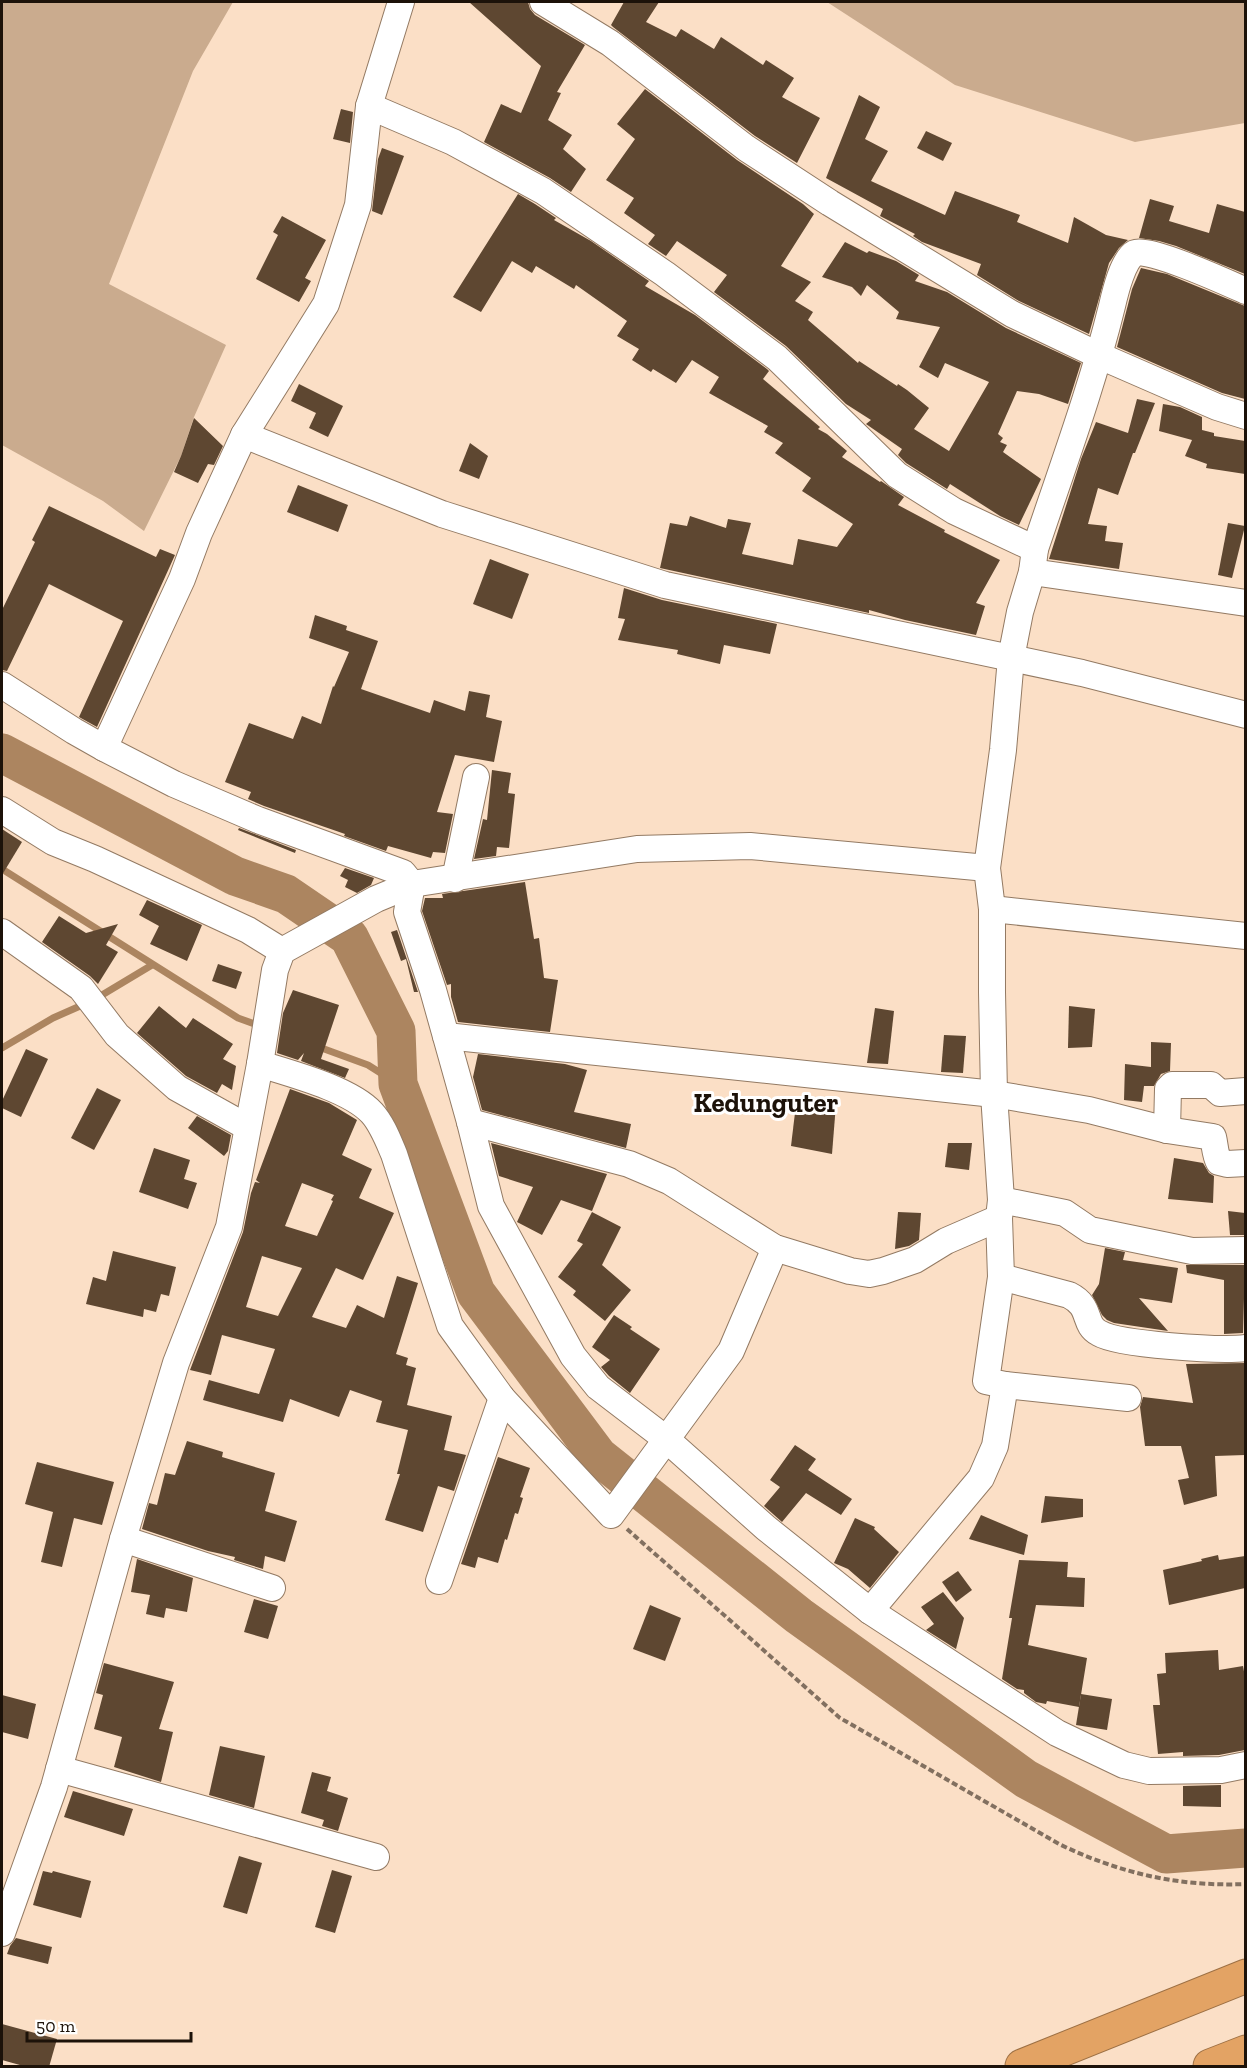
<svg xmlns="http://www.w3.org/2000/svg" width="1247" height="2068" viewBox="0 0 1247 2068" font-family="'Zilla Slab',serif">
<rect width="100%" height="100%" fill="#fbdfc6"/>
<g fill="#caab8e">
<path d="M2 2H233L193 71 109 284 226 345 194 417 181 456 144 531 103 501 2 445Z"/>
<path d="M827 2H1245V123L1135 142 955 85Z"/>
</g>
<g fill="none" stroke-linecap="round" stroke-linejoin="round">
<g stroke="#ac8560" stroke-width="7">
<path d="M2 869 238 1018 260 1026"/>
<path d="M97 998 152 965"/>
<path d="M316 1046 368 1065 398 1084"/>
<path d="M2 1048 53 1018 87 1003"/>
</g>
<path stroke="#ac8560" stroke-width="39" d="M2 753 235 876 286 894 349 937 396 1031 398 1084 476 1293 598 1456 799 1616 1026 1779 1166 1854 1246 1848"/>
</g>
<g fill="#5e4731" fill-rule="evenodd">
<path d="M469 2H528L530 9 535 15 585 45 557 92 561 93 548 120 572 135 563 149 586 169 571 192 550 178 484 142 501 104 521 113 541 66Z"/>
<path d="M624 2H659L646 22 676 37 681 29 714 49 721 37 763 65 766 60 794 78 782 97 820 118 797 163 755 136 613 27 611 25Z"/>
<path d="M645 89 737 160 803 204 814 214 781 266 811 282 795 301 813 312 808 320 858 363 859 361 897 386 898 384 907 390 929 408 914 429 949 451 989 382 945 363 938 378 919 367 940 327 896 319 899 312 867 285 861 296 852 287 822 277 845 242 867 253 869 251 896 261 919 275 915 281 947 292 1006 328 1081 363 1068 404 1039 394 1017 391 998 434 1003 438 1000 442 1007 445 1003 452 1041 479 1019 525 1000 516 950 484 947 489 906 463 898 455 902 449 866 424 871 420 846 404 786 346 714 292 727 275 677 241 666 256 648 244 655 235 624 213 634 198 606 180 635 139 617 124Z"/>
<path d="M859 95 880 107 865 139 888 151 871 181 945 215 955 191 1020 215 1017 222 1068 243 1074 217 1106 235 1128 240 1119 248 1109 263 1089 334 1019 301 977 275 981 264 922 242 913 236 915 234 880 216 883 209 826 178Z"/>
<path d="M341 109 353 112 350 143 333 139Z"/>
<path d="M926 131 952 143 943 161 917 148Z"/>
<path d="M382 148 404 156 382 215 372 211 378 159Z"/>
<path d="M518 194 535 204 556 218 554 220 591 241 649 281 645 286 695 315 767 369 769 371 763 379 820 427 818 429 827 434 847 451 842 457 880 482 881 481 904 497 898 505 945 530 944 532 1000 560 976 603 985 606 976 635 905 620 869 610V613L660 568 670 523 687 526 690 516 726 528 728 519 751 523 742 554 793 565 798 539 837 547 853 524 802 491 811 478 775 453 783 443 764 432 768 426 709 393 719 377 692 360 676 383 653 369 651 372 632 360 639 349 617 336 627 321 576 285 574 289 536 266 532 273 512 261 481 312 453 297Z"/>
<path d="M1150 199 1174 206 1169 221 1209 233 1217 204 1245 212V274L1176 246 1159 241 1139 238Z"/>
<path d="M282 216 326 240 305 278 311 281 299 302 256 279 278 235 273 232Z"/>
<path d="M1141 268 1167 274 1245 306V399L1222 393 1117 347 1132 289Z"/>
<path d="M299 384 343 406 328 437 309 428 316 413 291 401Z"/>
<path d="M1137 399 1155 403 1135 453H1133L1118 495 1098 488 1088 524 1107 526 1105 541 1123 543 1119 569 1049 559 1081 459 1096 422 1128 433Z"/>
<path d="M1163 404 1180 407 1202 417V430L1214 433V436L1245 441V474L1206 468 1207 464 1185 456 1192 440 1159 431Z"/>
<path d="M194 418 223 446 214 465 208 464 198 483 174 472 181 456Z"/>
<path d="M470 443 488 456 479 479 459 471Z"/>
<path d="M298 485 348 505 338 532 287 512Z"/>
<path d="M49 506 156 557 160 549 175 555 97 727 79 717 123 621 49 584 7 671 2 670V610L35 542 32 540Z"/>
<path d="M1228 523 1245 526 1232 578 1218 575Z"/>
<path d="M490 559 529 574 512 619 473 604Z"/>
<path d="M624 588 662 600 777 624 770 654 724 645 720 664 677 654 678 650 618 640 625 619 618 618Z"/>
<path d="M315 615 347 626 346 630 378 641 361 689 430 713 434 700 465 711 469 691 490 695 486 717 502 721 494 762 455 755 437 812 453 814 445 853 433 852 431 858 388 846 386 851 344 836 345 834 264 806 248 799 251 792 225 782 249 723 293 739 302 716 321 724 333 686 334 687 349 652 309 638Z"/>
<path d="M492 770 511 773 508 793 515 794 509 848 497 847 496 856 474 859 483 819 487 820Z"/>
<path d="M239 828 296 850 295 853 238 830Z"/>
<path d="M2 829 22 842 2 875Z"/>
<path d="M345 868 374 878 371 885 357 893 345 887 348 880 340 876Z"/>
<path d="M525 882 534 939 539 938 544 978 558 980 550 1032 458 1022 451 997V984L447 985 422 911 425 898H443L442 894Z"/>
<path d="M147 900 202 925 187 961 150 944 159 926 139 915Z"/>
<path d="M59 916 86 933 118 924 106 945 118 952 98 984 90 976 42 942Z"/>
<path d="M397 930 418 992H414L406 959 401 961 391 932Z"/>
<path d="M218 964 242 972 236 989 212 981Z"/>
<path d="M293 990 339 1005 321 1059 349 1069 345 1078 301 1061 304 1053 298 1060 277 1053 283 1013Z"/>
<path d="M159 1006 186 1028 193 1018 233 1044 223 1059 236 1066 232 1090 222 1084 217 1093 186 1076 137 1033Z"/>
<path d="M1069 1006 1095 1009 1092 1047 1068 1048Z"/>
<path d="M875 1008 894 1011 888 1064 867 1063Z"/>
<path d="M944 1035 966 1036 963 1073 941 1072Z"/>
<path d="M1151 1042 1171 1043 1170 1071 1161 1074 1154 1086H1144L1142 1102 1124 1100 1125 1064 1151 1067Z"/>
<path d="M26 1049 48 1059 21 1117 2 1108V1101Z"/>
<path d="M478 1054 565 1064 587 1070 574 1112 631 1124 626 1148 482 1110 473 1077Z"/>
<path d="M97 1088 121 1100 94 1150 71 1138Z"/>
<path d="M290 1089 329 1103 357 1120 342 1155 372 1169 359 1198 394 1213 363 1280 336 1268 312 1317 346 1328 357 1305 384 1318 397 1276 418 1283 396 1354 408 1358 406 1365 416 1368 407 1405 452 1416 444 1450 466 1455 454 1491 438 1486 423 1532 385 1520 400 1474H397L408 1430 376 1422 382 1401 350 1390 339 1417 290 1399 283 1422 203 1400 209 1380 259 1394 275 1349 222 1335 211 1375 190 1370 243 1232 251 1193 255 1182 260 1183 256 1180ZM302 1183 334 1195 331 1200 333 1201 317 1236 285 1226ZM262 1256 302 1268 278 1316 246 1307Z"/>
<path d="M797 1096 836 1104 832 1154 791 1146Z"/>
<path d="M197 1116 231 1135 228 1151 224 1156 188 1128Z"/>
<path d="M491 1143 607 1174 592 1211 561 1200 542 1235 517 1222 533 1187 499 1176Z"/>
<path d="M948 1143H972L969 1170 945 1167Z"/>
<path d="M154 1148 190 1160 184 1179 197 1183 188 1209 139 1192Z"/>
<path d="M1174 1158 1203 1163 1209 1173 1214 1176 1213 1203 1168 1199Z"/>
<path d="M1228 1211 1245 1213V1235H1230Z"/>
<path d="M592 1212 621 1227 602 1265 631 1290 605 1321 573 1295 576 1291 558 1277 583 1244 577 1241Z"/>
<path d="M898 1212 921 1213 919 1240 909 1246 895 1249Z"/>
<path d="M1105 1248 1125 1252 1123 1260 1178 1268 1172 1303 1139 1298 1168 1331 1114 1323 1107 1320 1102 1315 1092 1295 1099 1284Z"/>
<path d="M113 1251 176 1267 169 1296 161 1294 156 1312 144 1309 143 1317 86 1304 93 1277 106 1281Z"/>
<path d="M1186 1265H1245L1243 1333 1224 1334V1280L1187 1273Z"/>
<path d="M614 1315 632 1327 630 1329 660 1349 630 1393 609 1376 601 1367 610 1360 592 1347Z"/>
<path d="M1245 1363V1455L1215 1456 1217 1496 1184 1505 1178 1480 1189 1478 1181 1446H1145L1140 1407 1143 1397 1193 1403 1186 1364Z"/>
<path d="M187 1441 223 1452 222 1457 275 1473 265 1511 297 1521 285 1562 265 1556 263 1569 234 1560 235 1557 208 1551 142 1529 149 1503 157 1505 165 1473 175 1475Z"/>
<path d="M795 1445 816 1459 808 1470 852 1499 841 1515 806 1493 782 1522 764 1506 780 1487 770 1480Z"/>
<path d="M498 1457 530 1468 520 1497 523 1498 518 1514 515 1513 507 1540 505 1539 498 1563 478 1557 475 1568 461 1564Z"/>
<path d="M37 1462 114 1482 102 1525 74 1518 62 1567 41 1562 53 1512 25 1504Z"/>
<path d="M1045 1496 1083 1499V1517L1041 1523Z"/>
<path d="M981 1515 1028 1535 1024 1555 969 1539Z"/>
<path d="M855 1518 875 1527 874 1529 899 1552 870 1588 848 1569 834 1563Z"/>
<path d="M1218 1555 1219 1560 1245 1556V1588L1169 1605 1163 1570 1202 1561 1201 1559Z"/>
<path d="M137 1559 193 1578 187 1612 166 1608 164 1618 146 1614 150 1595 131 1592Z"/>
<path d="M1019 1560 1068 1562 1067 1577 1085 1578 1084 1607 1036 1605 1028 1645 1087 1658 1079 1707 1047 1701 1046 1704 1036 1702 1024 1693V1690L1017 1689 1002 1679 1012 1618H1009Z"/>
<path d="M958 1571 972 1590 956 1602 942 1582Z"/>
<path d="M943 1592 964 1618 956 1649 926 1630 934 1624 921 1607Z"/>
<path d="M254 1599 278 1606 268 1639 244 1632Z"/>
<path d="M650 1605 681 1618 665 1661 633 1649Z"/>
<path d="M1218 1650 1219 1670 1243 1666 1245 1677V1750L1219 1755 1183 1756V1752L1158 1754 1153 1705H1160L1157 1674 1166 1673 1165 1653Z"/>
<path d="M104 1663 174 1682 159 1729 173 1732 161 1782 114 1767 122 1737 94 1729 103 1695 96 1693Z"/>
<path d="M1081 1694 1112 1699 1107 1730 1076 1725Z"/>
<path d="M2 1695 36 1704 28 1739 2 1732Z"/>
<path d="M220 1746 265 1756 254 1808 209 1795Z"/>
<path d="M312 1772 331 1777 327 1791 348 1798 338 1831 322 1826 324 1820 301 1813Z"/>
<path d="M1221 1785V1807L1183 1806V1786Z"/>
<path d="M73 1791 133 1809 124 1836 64 1817Z"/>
<path d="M239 1856 262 1863 247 1914 223 1907Z"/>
<path d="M332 1870 352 1876 335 1933 315 1927Z"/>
<path d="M43 1871 52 1873 53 1871 91 1881 81 1918 33 1905Z"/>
<path d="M16 1938 52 1947 48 1964 7 1954 10 1946Z"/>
<path d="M2 2024 57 2039 49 2067H27L2 2060Z"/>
</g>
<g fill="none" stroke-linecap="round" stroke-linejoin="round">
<defs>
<g id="minor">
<path d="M401 2 369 106 358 205 326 304 244 435 199 533 182 579 104 748 174 784 258 820 403 873 412 884 407 912 433 990 470 1122 491 1206 573 1356 598 1387 666 1439 766 1528 870 1611 1057 1733 1124 1765 1149 1771 1221 1770 1246 1765"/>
<path d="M543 2 610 43 746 148 830 203 1012 314 1100 356 1217 407 1246 416"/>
<path d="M369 106 453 142 543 191 665 274 777 358 897 475 954 511 1035 549"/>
<path d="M244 435 442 514 665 585 1082 673 1246 715"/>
<path d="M1032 572 1246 603"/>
<path d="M2 685 74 731 104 748"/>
<path d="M2 810 53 842 95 859 248 930 282 951"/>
<path d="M455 879 476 777"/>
<path d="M992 909 1246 936"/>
<path d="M2 932 81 988 117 1035 177 1088 247 1127"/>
<path d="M446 1036 994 1094 1089 1110 1167 1130 1213 1137C1215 1145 1215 1155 1219 1162L1227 1164 1246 1163"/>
<path d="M260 1064C292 1074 350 1089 372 1113 382 1124 388 1140 394 1154L450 1326 502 1398 611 1515 731 1351 775 1248"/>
<path d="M470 1122 629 1164 669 1181 775 1248 850 1271 869 1274 883 1271 915 1260 946 1241 999 1218"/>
<path d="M1167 1130 1168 1089 1172 1085H1211L1220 1093 1246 1091"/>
<path d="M1001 1200 1065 1213 1090 1230 1192 1251 1246 1250"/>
<path d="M1001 1277 1069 1295C1093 1307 1082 1324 1099 1333 1119 1345 1221 1351 1246 1348"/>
<path d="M1005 1385 1128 1398"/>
<path d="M123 1539 272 1588"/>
<path d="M439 1581 502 1398"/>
<path d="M870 1611 981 1478 995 1446 1005 1385 986 1381 1001 1277 999 1218 1001 1200 994 1094 992 992V909L987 868 1003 750 1011 658 1020 612 1032 572 1035 549C1062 468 1092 388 1112 306 1115 293 1123 259 1135 253 1149 247 1228 283 1246 291"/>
<path d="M59 1769 376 1857"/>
<path d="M2 1933 54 1787 123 1539 176 1363 229 1227 260 1064 275 970 282 951 376 899 412 884 637 849 750 846 987 868"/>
</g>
<g id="motorway">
<path d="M1022 2066 1246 1976"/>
<path d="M1210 2066 1246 2052"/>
</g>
</defs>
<use href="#minor" stroke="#937a63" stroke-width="28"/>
<use href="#motorway" stroke="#9d7044" stroke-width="35"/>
<path stroke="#827060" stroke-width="4" stroke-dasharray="6 3" stroke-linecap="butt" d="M627 1529 840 1718 1059 1844C1119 1873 1179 1887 1246 1884"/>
<use href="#minor" stroke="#fff" stroke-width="26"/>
<use href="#motorway" stroke="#e3a364" stroke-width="33"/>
</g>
<g text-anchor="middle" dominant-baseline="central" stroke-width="6" stroke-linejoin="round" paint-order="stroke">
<g font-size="27" font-weight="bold" fill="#1c1209" stroke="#fff">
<text x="766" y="1103">Kedunguter</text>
</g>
</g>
<rect width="1247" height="2068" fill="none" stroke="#1c1209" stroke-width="6"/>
<path d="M27 2032v9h164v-9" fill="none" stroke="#1c1209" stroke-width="3"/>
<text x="36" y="2032" font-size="18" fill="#1c1209" stroke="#ffffff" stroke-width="4.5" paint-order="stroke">50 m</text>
</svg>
